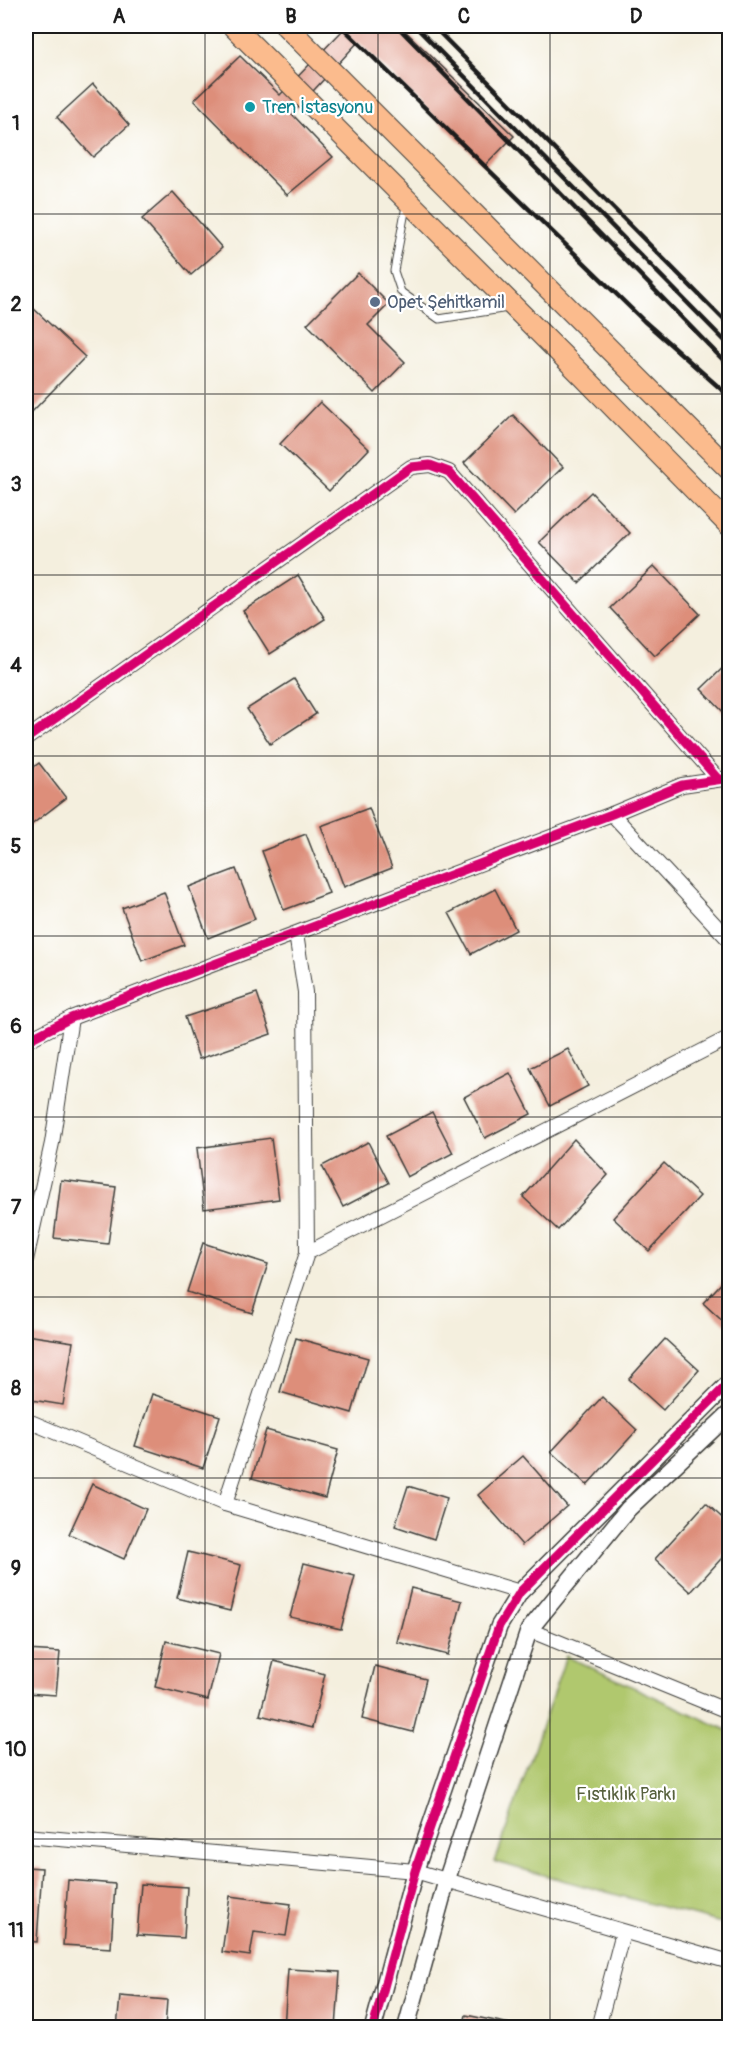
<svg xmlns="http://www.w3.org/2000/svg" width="755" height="2053" viewBox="0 0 755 2053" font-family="Pangolin,sans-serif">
<rect width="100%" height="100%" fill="#fff"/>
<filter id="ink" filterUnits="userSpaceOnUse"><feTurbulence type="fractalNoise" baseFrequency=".0167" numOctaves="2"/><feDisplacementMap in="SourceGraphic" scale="12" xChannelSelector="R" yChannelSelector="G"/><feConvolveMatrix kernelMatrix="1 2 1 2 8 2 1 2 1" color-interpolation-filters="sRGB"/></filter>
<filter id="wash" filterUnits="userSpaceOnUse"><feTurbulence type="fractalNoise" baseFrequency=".008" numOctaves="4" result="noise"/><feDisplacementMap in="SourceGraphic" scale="24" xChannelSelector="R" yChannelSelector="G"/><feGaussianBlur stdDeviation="1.35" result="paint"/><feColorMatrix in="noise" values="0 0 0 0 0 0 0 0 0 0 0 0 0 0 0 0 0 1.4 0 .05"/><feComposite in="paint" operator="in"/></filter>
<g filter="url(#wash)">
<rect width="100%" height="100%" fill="#f4efde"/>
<path fill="#b0c86e" stroke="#667245" stroke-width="1.5" d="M566 1656 729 1731V1925L495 1862Z"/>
<g id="blocks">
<g fill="#dd8e7a">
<path d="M342 26H400L514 136 485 166 358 42 292 114 333 157 287 195 194 100 240 56 280 95 344 29Z"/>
<path d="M93 84 129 125 93 157 57 117Z"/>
<path d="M173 192 222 248 191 275 142 219Z"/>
<path d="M358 273 389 304 368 325 405 362 375 393 307 324Z"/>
<path d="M33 308 85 357 29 415 26 412V316Z"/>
<path d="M320 402 369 449 329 491 280 444Z"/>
<path d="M513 415 563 467 514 515 464 463Z"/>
<path d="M591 492 630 533 579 583 539 542Z"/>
<path d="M654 566 700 614 655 656 610 608Z"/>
<path d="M298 575 325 619 270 654 243 611Z"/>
<path d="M730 661V719L701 689Z"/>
<path d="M294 679 316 714 270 744 247 709Z"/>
<path d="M39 763 66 798 26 829V773Z"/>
<path d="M369 808 392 868 344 887 321 826Z"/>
<path d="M306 834 329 893 284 910 262 851Z"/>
<path d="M236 869 255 919 208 938 189 887Z"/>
<path d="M495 889 516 930 471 954 449 913Z"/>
<path d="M164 892 184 945 142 961 122 908Z"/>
<path d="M257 993 271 1034 199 1059 185 1017Z"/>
<path d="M568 1049 588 1086 550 1106 530 1068Z"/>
<path d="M510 1073 531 1114 485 1138 464 1097Z"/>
<path d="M432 1112 453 1153 407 1177 386 1136Z"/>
<path d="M271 1138 279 1199 204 1209 197 1148Z"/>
<path d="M574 1139 608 1175 558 1230 523 1197Z"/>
<path d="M368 1142 389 1183 343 1207 322 1166Z"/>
<path d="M664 1163 700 1196 649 1251 613 1218Z"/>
<path d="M61 1180 116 1187 108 1244 54 1238Z"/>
<path d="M203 1243 268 1264 252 1313 187 1292Z"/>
<path d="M730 1274V1328L703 1303Z"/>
<path d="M26 1335 73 1342 63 1405 26 1399Z"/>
<path d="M296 1338 368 1358 352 1413 280 1392Z"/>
<path d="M665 1339 699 1370 663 1410 629 1379Z"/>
<path d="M152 1394 220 1416 203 1468 135 1446Z"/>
<path d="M602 1397 637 1430 587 1485 551 1452Z"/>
<path d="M266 1430 338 1450 325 1498 252 1478Z"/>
<path d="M523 1456 567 1506 522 1545 478 1495Z"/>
<path d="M92 1484 146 1509 124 1559 69 1534Z"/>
<path d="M408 1486 447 1498 434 1539 395 1526Z"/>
<path d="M706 1503 730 1525V1549L691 1592 655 1559Z"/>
<path d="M26 1542 30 1543 28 1596H26Z"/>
<path d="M188 1552 241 1565 230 1611 177 1598Z"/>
<path d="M304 1563 355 1576 341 1629 290 1617Z"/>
<path d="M411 1588 462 1601 448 1655 397 1642Z"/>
<path d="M166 1641 219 1654 208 1700 155 1687Z"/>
<path d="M26 1650 60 1652 56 1695 26 1693Z"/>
<path d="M274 1661 325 1674 312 1728 260 1715Z"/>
<path d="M375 1666 426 1679 413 1732 362 1719Z"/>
<path d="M26 1867 42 1868 37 1942 26 1941Z"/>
<path d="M68 1880 115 1884 111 1948 63 1945Z"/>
<path d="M141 1884 187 1887 184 1938 137 1935Z"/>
<path d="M230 1896 291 1904 286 1936 254 1932 250 1956 222 1952Z"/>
<path d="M288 1969 340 1972 336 2028H284Z"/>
<path d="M120 1996 167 2000 165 2028H117Z"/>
<path d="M466 2015 520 2026V2028H463Z"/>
</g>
</g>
</g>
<g filter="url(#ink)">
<use href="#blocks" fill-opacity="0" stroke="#3c3c39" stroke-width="1.5"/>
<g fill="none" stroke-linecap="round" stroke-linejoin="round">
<defs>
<path id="service" d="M406 206 394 271 401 292 439 319 508 308"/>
<g id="minor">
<path d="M26 739 411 467 430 465 449 472 718 779"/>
<path d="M612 814 730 941"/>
<path d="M296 934 305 992 307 1253"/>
<path d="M26 1041 71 1018 612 814 682 785 730 778"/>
<path d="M26 1260 52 1143 71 1018"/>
<path d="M26 1420 225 1504 520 1592"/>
<path d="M225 1504 307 1253 730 1037"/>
<path d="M529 1630 730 1712"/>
<path d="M26 1836 415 1871 730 1962"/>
<path d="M598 2028 623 1932"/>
</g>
<g id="tertiary">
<path d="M373 2028 415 1871 499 1626 520 1592 730 1382"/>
<path d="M406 2028 447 1879 529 1630 628 1509 730 1413"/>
</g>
<g id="primary">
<path d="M233 26 583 376 730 526"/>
<path d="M286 26 730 470"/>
</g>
</defs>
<use href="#service" stroke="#3c3c39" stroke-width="9"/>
<use href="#minor" stroke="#3c3c39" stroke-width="16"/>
<use href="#tertiary" stroke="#3c3c39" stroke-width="19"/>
<use href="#primary" stroke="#3c3c39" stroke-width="23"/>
<use href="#service" stroke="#fff" stroke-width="7"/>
<use href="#minor" stroke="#fff" stroke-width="14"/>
<use href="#tertiary" stroke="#fff" stroke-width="16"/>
<use href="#primary" stroke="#fbbb8d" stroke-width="21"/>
<g stroke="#1c1c1c" stroke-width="4.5">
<path d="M341 26 644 321 730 397"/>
<path d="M397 26 730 367"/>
<path d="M415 26 730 346"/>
<path d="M433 26 730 326"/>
</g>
<defs>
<g id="cycleway">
<path d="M26 739 411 467 430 465 449 472 718 779"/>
<path d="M26 1041 71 1018 612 814 682 785 730 778"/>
<path d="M373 2028 415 1871 499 1626 520 1592 730 1382"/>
</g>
</defs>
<use href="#cycleway" stroke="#fff" stroke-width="13"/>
<use href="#cycleway" stroke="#d6006c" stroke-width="9"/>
</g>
</g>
<path fill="none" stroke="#1c1c1c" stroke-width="1.5" stroke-opacity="0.55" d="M205 26V2028M378 26V2028M550 26V2028M26 214H730M26 394H730M26 575H730M26 756H730M26 936H730M26 1117H730M26 1297H730M26 1478H730M26 1659H730M26 1839H730"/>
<circle fill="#0f9aa8" stroke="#fff" stroke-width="2" cx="250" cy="107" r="6"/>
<circle fill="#5c6f8a" stroke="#fff" stroke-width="2" cx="375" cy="302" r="6"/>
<g text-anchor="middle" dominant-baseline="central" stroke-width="4.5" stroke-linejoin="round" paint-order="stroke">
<g font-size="18" fill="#0d838f" stroke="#fff" text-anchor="start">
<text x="262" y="107">Tren İstasyonu</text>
</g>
<g font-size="18" fill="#4e5e75" stroke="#fff" text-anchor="start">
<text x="387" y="302">Opet Şehitkamil</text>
</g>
<g font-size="18" fill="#57613d" stroke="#fff">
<text x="626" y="1794">Fıstıklık Parkı</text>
</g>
</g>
<rect width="755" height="2053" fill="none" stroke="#fff" stroke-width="66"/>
<rect x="33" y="33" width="689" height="1987" fill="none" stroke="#1c1c1c" stroke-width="2"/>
<g font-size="20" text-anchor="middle" font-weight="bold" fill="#1c1c1c">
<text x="119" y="23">A</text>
<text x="291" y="23">B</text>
<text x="464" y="23">C</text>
<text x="636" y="23">D</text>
<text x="16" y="130">1</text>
<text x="16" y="311">2</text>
<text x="16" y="491">3</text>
<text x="16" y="672">4</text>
<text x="16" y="853">5</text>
<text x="16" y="1033">6</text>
<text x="16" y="1214">7</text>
<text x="16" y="1395">8</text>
<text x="16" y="1575">9</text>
<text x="16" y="1756">10</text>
<text x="16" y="1937">11</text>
</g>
</svg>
